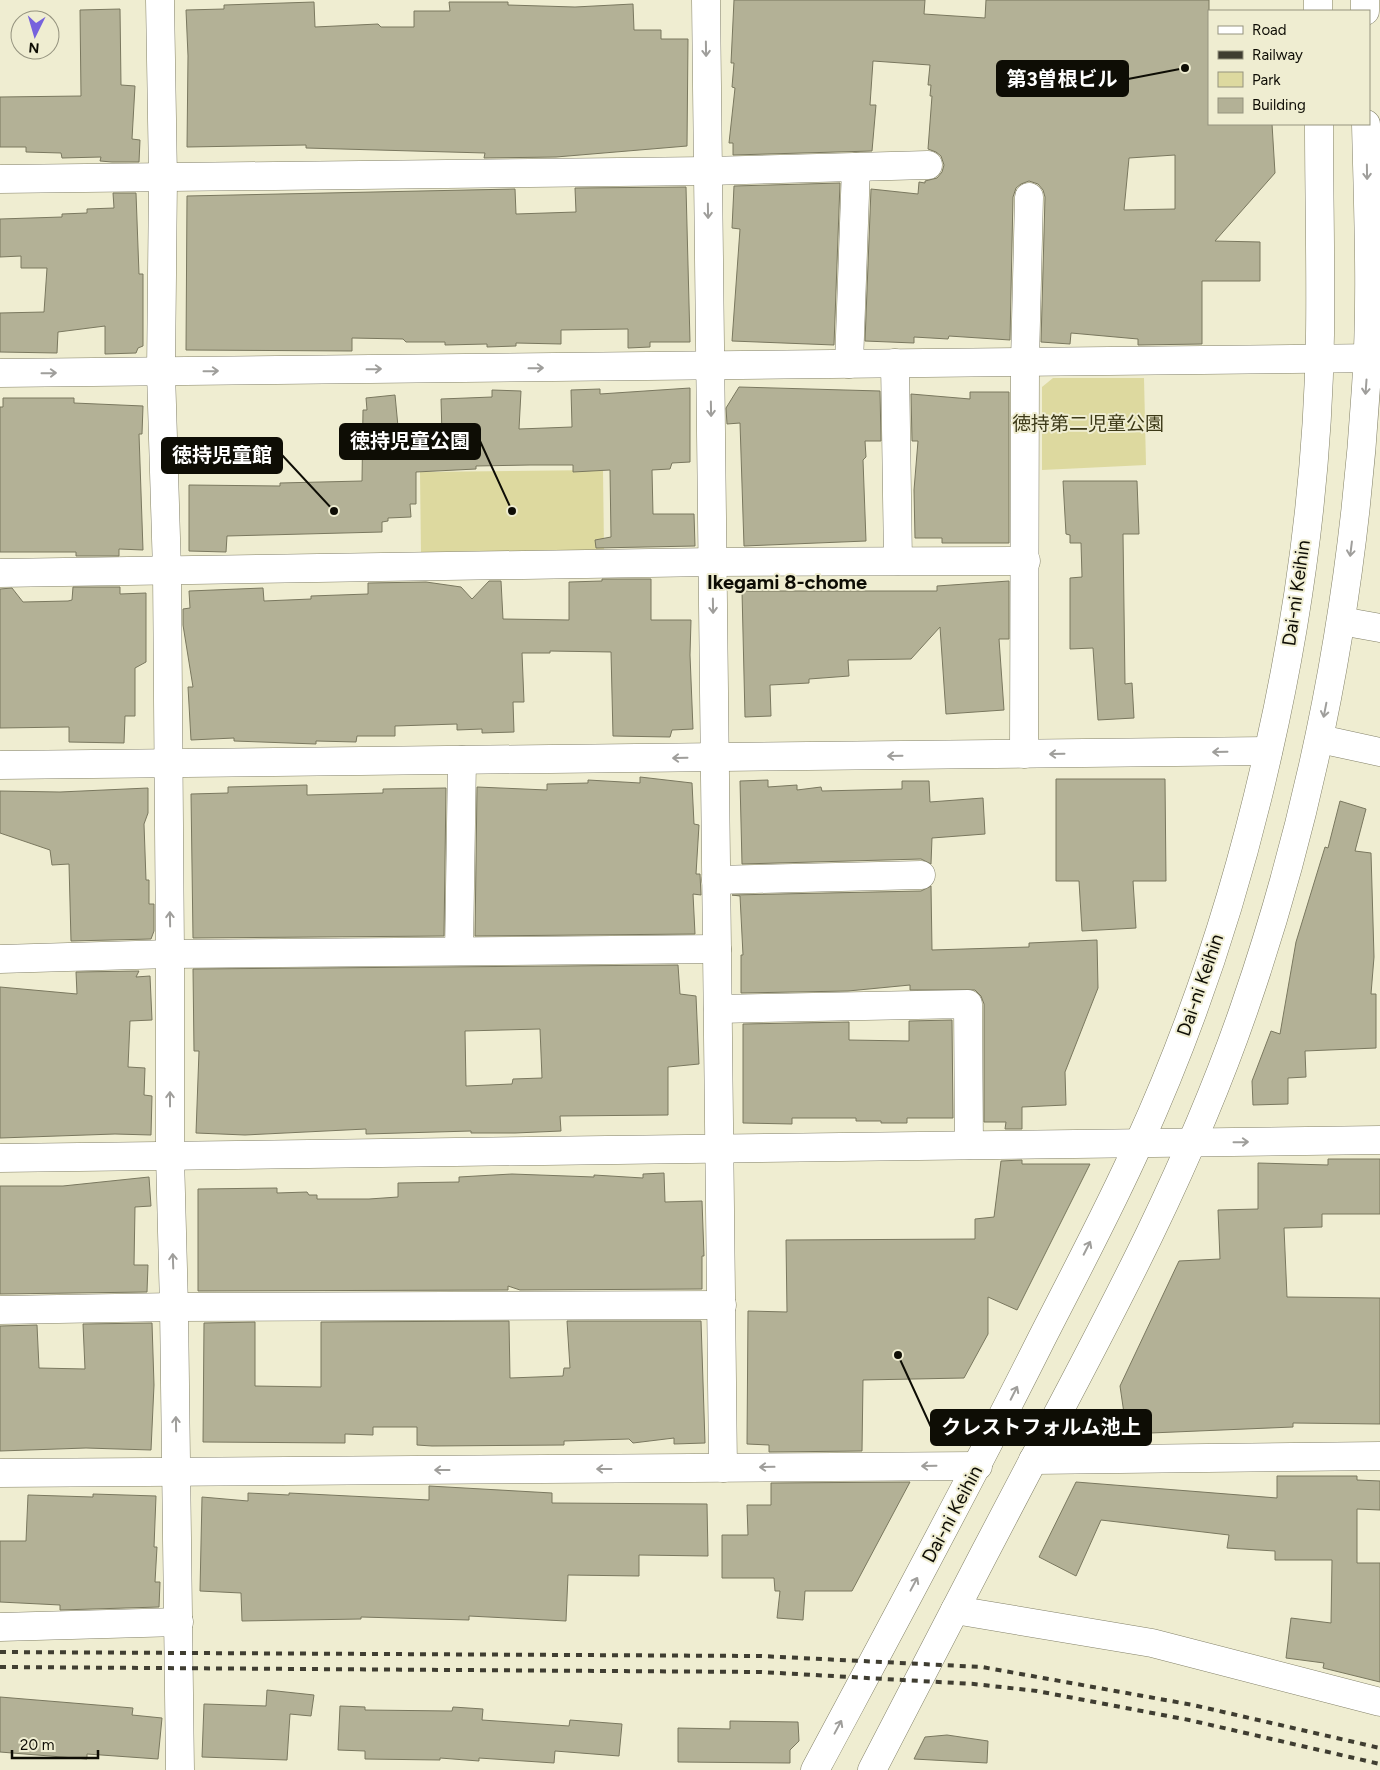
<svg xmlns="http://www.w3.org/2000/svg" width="1380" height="1770" viewBox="0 0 1380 1770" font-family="Figtree,'Noto Sans JP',sans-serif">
<rect width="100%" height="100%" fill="#efedd1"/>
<g fill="#ddd99f">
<path d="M1053 378H1144L1146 465 1042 470V387Z"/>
<path d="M603 470 604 550 421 552 420 472Z"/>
</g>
<g fill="#b3b196" stroke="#7a785f" fill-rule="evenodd">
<path d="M734 0H925L924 14 985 18 986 0H1209V124H1272L1275 173 1215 241 1260 242V281H1202V344L1138 345V339L1071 333 1070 344 1041 342 1045 197 1043 190 1038 184 1029 181 1021 184 1016 188 1013 197 1010 340 949 336 948 339 914 337V343L865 341 871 189 918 194 919 182 925 183V181L937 178 942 172 944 165 941 156 936 152 928 149 932 96H930L931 85H928L930 65 873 61 870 105H876L872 151 733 155V143H729L735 88 732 87 734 63H731ZM1175 155V209L1124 210 1129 158Z"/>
<path d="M314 2 315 27 378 24 381 27H414V11H450L449 2H508V5L575 7 633 4 634 30H661V39H688L687 146 556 157 484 158 485 153 306 148V145L187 147 188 56 186 10 224 9V5Z"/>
<path d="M120 9 121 85 135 86 132 139 140 140 139 162H112L100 161 101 157 62 158 61 153 26 152V147H0V97L81 96 80 10Z"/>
<path d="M840 183 834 345 732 341 740 229 732 228 734 186Z"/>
<path d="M686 187 690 342H650V347L628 348V329L561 330V344L516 343V346L487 347V344L445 345V342H406L403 339 352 338V351L186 350 187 196 515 189 516 214 576 212 575 188Z"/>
<path d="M113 193H136L139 274H143V346L138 348 136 353 105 354V326L58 332 57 353 0 352V313L44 312 47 268H21V256L0 257V219L62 217V214L87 213V209L114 208Z"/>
<path d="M739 387 880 391 881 441H865L866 457 863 460 866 541 744 546 740 423 727 424 726 408Z"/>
<path d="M690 388V462L672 463 670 469 652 470 653 514H694L695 546 596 548 595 540 611 537 610 470 573 472V465H530L476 466V469L416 472V504H410L411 517 388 518V521L382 522V532L227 536 226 552 189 551V485L280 486V483L362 481 363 410H367L366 398 395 395 399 437 442 435 441 399 492 397V390L521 391 519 429 572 427 571 390 600 389V394Z"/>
<path d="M970 392H1009V543H942V538H915L914 490 918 441H912L911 394 970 399Z"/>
<path d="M3 398H74V403L143 406 142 434H139L143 550 119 549V556H76V552H0V407H3Z"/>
<path d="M1063 481H1137L1139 534H1123L1125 684 1132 683 1134 718 1098 720 1093 648 1070 649V578L1082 577 1081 543H1070V535L1066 534Z"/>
<path d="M602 579H651V620H691L690 655 693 729 672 730 670 737 613 736 611 652 550 651V653H522L524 702H513L514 732 482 733V729L457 730V724L395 726V736H357L356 742 316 741V744L234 741V738L191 740 188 687H193L183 625V609L190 608 189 591 263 588 264 601 311 599V596L368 594V583L426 582 461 587 472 599 489 581H501L503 619 569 620V582L602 581Z"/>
<path d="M1009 581V639H999L1004 710 946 714 940 627 911 659 848 660 849 676 809 679V683L770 685 771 716 745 717 742 591H937V586Z"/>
<path d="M73 587H120V594L146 593V662L135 668V716H125L124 743 69 742V727L0 728V589L12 588 23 602 68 601 72 600Z"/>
<path d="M640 777 692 783 694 824 699 825 696 874H700L701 895 693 894 695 934 475 936 477 787 547 790V784L588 783V780L640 783Z"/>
<path d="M1056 779H1165L1166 881H1133L1136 928 1082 931 1079 881H1056Z"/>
<path d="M768 780V787L797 785V790L821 787 822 791 902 789V781H929L930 802 983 798 985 834 932 838 931 864 921 859 742 864 740 781Z"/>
<path d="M307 785V795L383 793V789L446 788 444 936 193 938 191 794 228 793V787Z"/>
<path d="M148 788V813L144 824 146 880H149V904H154V931L151 939 71 941 69 864 52 865 50 850 0 833V791L60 792Z"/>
<path d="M1340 801 1366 809 1355 851 1371 853 1374 957 1371 994H1376V1048L1305 1051 1306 1077 1288 1078V1104L1253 1105 1252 1081 1271 1031 1280 1034 1296 942 1325 847 1328 848Z"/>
<path d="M931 886 932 950 1029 947V943L1097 940 1098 988 1065 1072 1066 1105 1022 1107V1129H1005L1006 1122H984V1004L981 996 975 990H910V985L848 991 741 993V955H743L740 896 732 895 921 891Z"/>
<path d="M678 965 680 994 696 996 699 1064 668 1067V1115L560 1116 561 1131 515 1133H471V1131L366 1134V1129L245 1135 196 1133 199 1051H194L193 969ZM540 1029 542 1078 513 1079 512 1084 466 1086 465 1031Z"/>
<path d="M139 971 136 977 150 976 152 1020 130 1021 128 1067 145 1068 144 1095 152 1096 151 1135 115 1134 0 1138V987L77 994 76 972Z"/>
<path d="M952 1020 953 1118H907V1123H881V1121H856V1118H792V1124L743 1123V1024L849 1022V1040L909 1041V1021Z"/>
<path d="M1328 1159H1380V1214H1322V1227L1284 1228 1287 1297 1380 1298V1424L1293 1423V1427L1127 1434 1120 1386 1179 1261 1220 1259 1218 1210 1258 1209V1163L1328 1165Z"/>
<path d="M1022 1160V1164H1090L1017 1310 988 1297V1334L964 1378 863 1380 862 1451 769 1452V1445L747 1444 748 1311 787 1312 786 1240 975 1239V1219L994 1217 1001 1161Z"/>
<path d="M664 1173 665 1202 702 1201 704 1256H702V1289L520 1290 508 1286V1290L198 1291V1189L277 1188V1193L307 1192 309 1195H317V1199H369L398 1197V1183L459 1182V1177L512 1174 594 1177V1175L643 1178V1174Z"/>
<path d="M149 1177 151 1206 135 1207 134 1265H148L147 1292 0 1294V1186H63Z"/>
<path d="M509 1321 510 1378 563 1376 564 1368H570L567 1321H701L705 1443 674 1444V1438L633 1443 629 1439 564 1441V1445L432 1446 417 1445V1427H373V1435L345 1434V1443L203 1442 204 1323 255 1322V1386L321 1387V1322Z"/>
<path d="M152 1323 154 1385 151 1450 86 1448 0 1451V1326L37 1325 39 1368 85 1369 83 1324Z"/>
<path d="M1277 1476H1357V1480L1380 1481V1510L1357 1509V1563H1380V1682L1323 1668 1324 1663 1286 1658 1291 1618 1331 1623 1332 1560H1275V1551L1227 1548 1229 1535 1101 1520 1076 1576 1039 1557 1076 1482 1277 1498Z"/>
<path d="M910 1482 852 1591H805L803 1620 777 1618 780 1591H775L774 1578H722V1535H748L747 1505H771V1483Z"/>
<path d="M429 1486 552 1493V1503L707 1504 708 1556 639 1555V1576L568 1575 566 1621 469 1616V1620L361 1617V1619L242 1621 241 1593 200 1591 202 1497 248 1501V1493L289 1495V1493L429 1500Z"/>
<path d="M93 1494 156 1496 154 1547H157L155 1582H160L159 1607 60 1610V1605L0 1602V1541H26L28 1495 93 1497Z"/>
<path d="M267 1690 314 1695 311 1716 290 1714 287 1760 202 1757 204 1704 266 1706Z"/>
<path d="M0 1697 133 1708 132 1715 162 1718 158 1759 87 1754V1759L0 1752Z"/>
<path d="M340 1706 365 1707V1710L452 1711 453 1707 483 1709 482 1720 569 1726 570 1720 622 1724 619 1756 555 1751 554 1763 479 1758V1761L440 1758V1760L365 1759V1751L338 1750Z"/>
<path d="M730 1721 798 1722 799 1741 790 1750V1763L678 1762V1728L730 1729Z"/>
<path d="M947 1735 988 1741 987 1763 914 1759 925 1737Z"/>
</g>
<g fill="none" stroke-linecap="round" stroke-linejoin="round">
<defs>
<g id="minor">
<path d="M160 0 163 178 161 372 167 571 170 954V1156L174 1307 180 1770"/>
<path d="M706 0 723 1468"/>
<path d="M0 179 708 171 928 165"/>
<path d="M895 363 898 561"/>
<path d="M849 364 856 167"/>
<path d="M0 373 1380 358"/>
<path d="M0 573 712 562 1026 561"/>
<path d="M1341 621 1380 628"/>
<path d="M1320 739 1380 752"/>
<path d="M1024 754 1025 362 1029 197"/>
<path d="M0 765 1268 751"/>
<path d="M716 880 921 875"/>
<path d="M459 951 462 760"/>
<path d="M0 959 170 954 717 949"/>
<path d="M718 1009 968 1004 969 1145"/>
<path d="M0 1158 1380 1140"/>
<path d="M0 1310 174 1307 722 1305"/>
<path d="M1033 1460 1380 1456"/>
<path d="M0 1473 978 1466"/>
<path d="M955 1610 1152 1643 1380 1702"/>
<path d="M0 1627 179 1622"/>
</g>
<g id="highway">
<path d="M1318 0V11"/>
<path d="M1365 0V11"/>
<path d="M815 1770C891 1628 968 1486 1040 1342 1073 1277 1108 1212 1138 1145 1195 1020 1238 887 1268 753 1299 617 1318 475 1320 335 1321 265 1319 194 1319 124"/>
<path d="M872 1770C927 1664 982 1557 1038 1451 1115 1306 1192 1161 1245 1006 1314 806 1353 598 1366 387 1372 300 1368 211 1366 124"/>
</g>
</defs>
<use href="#minor" stroke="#838168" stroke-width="29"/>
<use href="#highway" stroke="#838168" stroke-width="29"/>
<use href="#minor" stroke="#fff" stroke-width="28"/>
<use href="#highway" stroke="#fff" stroke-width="28"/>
<g stroke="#3f3d31" stroke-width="4" stroke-dasharray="6 6" stroke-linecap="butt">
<path d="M0 1652 761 1656 982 1667 1193 1705 1380 1748"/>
<path d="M0 1667 761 1672 974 1684 1037 1691 1189 1720 1380 1764"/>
</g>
</g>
<defs><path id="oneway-shaft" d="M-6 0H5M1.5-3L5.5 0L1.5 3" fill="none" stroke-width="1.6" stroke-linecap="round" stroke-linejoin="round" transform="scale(1.25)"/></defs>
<g stroke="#9f9e9b">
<use href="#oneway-shaft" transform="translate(706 49) rotate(89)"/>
<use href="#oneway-shaft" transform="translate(1367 172) rotate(89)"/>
<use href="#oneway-shaft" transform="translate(708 211) rotate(89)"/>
<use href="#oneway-shaft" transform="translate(536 368) rotate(-1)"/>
<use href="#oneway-shaft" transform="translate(374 369) rotate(-1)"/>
<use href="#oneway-shaft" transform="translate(211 371) rotate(-1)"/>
<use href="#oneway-shaft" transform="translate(49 373) rotate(-1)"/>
<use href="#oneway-shaft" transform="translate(1366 387) rotate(94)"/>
<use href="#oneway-shaft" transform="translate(711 409) rotate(89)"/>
<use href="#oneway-shaft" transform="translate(1351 549) rotate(97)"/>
<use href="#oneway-shaft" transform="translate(713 606) rotate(89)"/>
<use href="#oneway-shaft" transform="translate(1325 710) rotate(101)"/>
<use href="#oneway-shaft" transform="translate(1220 752) rotate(179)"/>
<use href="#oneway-shaft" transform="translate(1057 754) rotate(179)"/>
<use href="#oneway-shaft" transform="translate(895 756) rotate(179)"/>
<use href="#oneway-shaft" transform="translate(680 758) rotate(179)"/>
<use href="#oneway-shaft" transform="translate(170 919) rotate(-91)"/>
<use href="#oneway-shaft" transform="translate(170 1099) rotate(-90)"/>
<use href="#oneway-shaft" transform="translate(1241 1142) rotate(-1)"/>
<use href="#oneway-shaft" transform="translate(1087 1248) rotate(-63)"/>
<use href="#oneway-shaft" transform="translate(173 1261) rotate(-92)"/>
<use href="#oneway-shaft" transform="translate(1014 1393) rotate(-63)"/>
<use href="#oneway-shaft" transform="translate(176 1424) rotate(-91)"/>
<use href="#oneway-shaft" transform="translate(929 1466) rotate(179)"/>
<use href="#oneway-shaft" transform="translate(767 1467) rotate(179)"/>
<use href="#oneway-shaft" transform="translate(604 1469) rotate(180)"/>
<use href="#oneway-shaft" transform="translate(442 1470) rotate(180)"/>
<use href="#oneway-shaft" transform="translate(914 1584) rotate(-62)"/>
<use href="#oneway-shaft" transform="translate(838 1727) rotate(-62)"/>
</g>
<g text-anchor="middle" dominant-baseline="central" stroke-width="4" stroke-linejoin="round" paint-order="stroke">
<g font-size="19" fill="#3c3917" stroke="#efedd1">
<text x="1088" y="423">徳持第二児童公園</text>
</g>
<g font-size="19" fill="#0e0d05" stroke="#efedd1">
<text transform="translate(1296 593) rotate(-82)">Dai-ni Keihin</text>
<text transform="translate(1200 985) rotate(-71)">Dai-ni Keihin</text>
<text transform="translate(952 1514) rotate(-62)">Dai-ni Keihin</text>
</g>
<g font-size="20" font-weight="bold" fill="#0e0d05" stroke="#efedd1">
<text x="787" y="582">Ikegami 8-chome</text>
</g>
</g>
<path fill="none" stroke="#0e0d05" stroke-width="2" d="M1185 68L1128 79M512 511L480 441M334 511L282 455M898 1355L931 1427"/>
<g fill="#0e0d05" stroke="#efedd1" stroke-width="2">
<circle cx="1185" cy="68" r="5"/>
<circle cx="512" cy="511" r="5"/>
<circle cx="334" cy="511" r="5"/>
<circle cx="898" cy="1355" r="5"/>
</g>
<g fill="#0e0d05" stroke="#0e0d05" stroke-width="2">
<rect x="997" y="61" width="131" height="35" rx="5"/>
<rect x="340" y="424" width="140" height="35" rx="5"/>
<rect x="162" y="438" width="120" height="35" rx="5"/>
<rect x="931" y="1410" width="220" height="35" rx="5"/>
</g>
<g font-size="20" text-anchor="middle" font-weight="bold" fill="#fff">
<text x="1062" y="86">第3曽根ビル</text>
<text x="410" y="448">徳持児童公園</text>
<text x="222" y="462">徳持児童館</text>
<text x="1041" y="1434">クレストフォルム池上</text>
</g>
<rect x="1208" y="10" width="162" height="115" fill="#efedd1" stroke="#95937f"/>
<rect x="1218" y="26" width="25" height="8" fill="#ffffff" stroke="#95937f"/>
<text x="1252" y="35" font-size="15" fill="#0e0d05">Road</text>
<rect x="1218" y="51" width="25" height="8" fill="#3f3d31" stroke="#95937f"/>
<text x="1252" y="60" font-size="15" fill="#0e0d05">Railway</text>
<rect x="1218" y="72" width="25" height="15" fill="#ddd99f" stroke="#95937f"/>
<text x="1252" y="85" font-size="15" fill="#0e0d05">Park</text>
<rect x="1218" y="98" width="25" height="15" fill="#b3b196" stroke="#95937f"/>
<text x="1252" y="110" font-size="15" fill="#0e0d05">Building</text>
<g transform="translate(35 35) rotate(185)"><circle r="24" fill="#efedd1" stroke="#95937f"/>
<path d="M0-4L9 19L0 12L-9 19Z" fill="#7662dd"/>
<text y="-8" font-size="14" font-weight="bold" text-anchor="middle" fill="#0e0d05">N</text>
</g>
<path d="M12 1750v8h86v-8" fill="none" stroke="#0e0d05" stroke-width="2.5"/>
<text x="20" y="1750" font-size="15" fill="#0e0d05" stroke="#efedd1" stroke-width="4" paint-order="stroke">20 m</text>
</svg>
